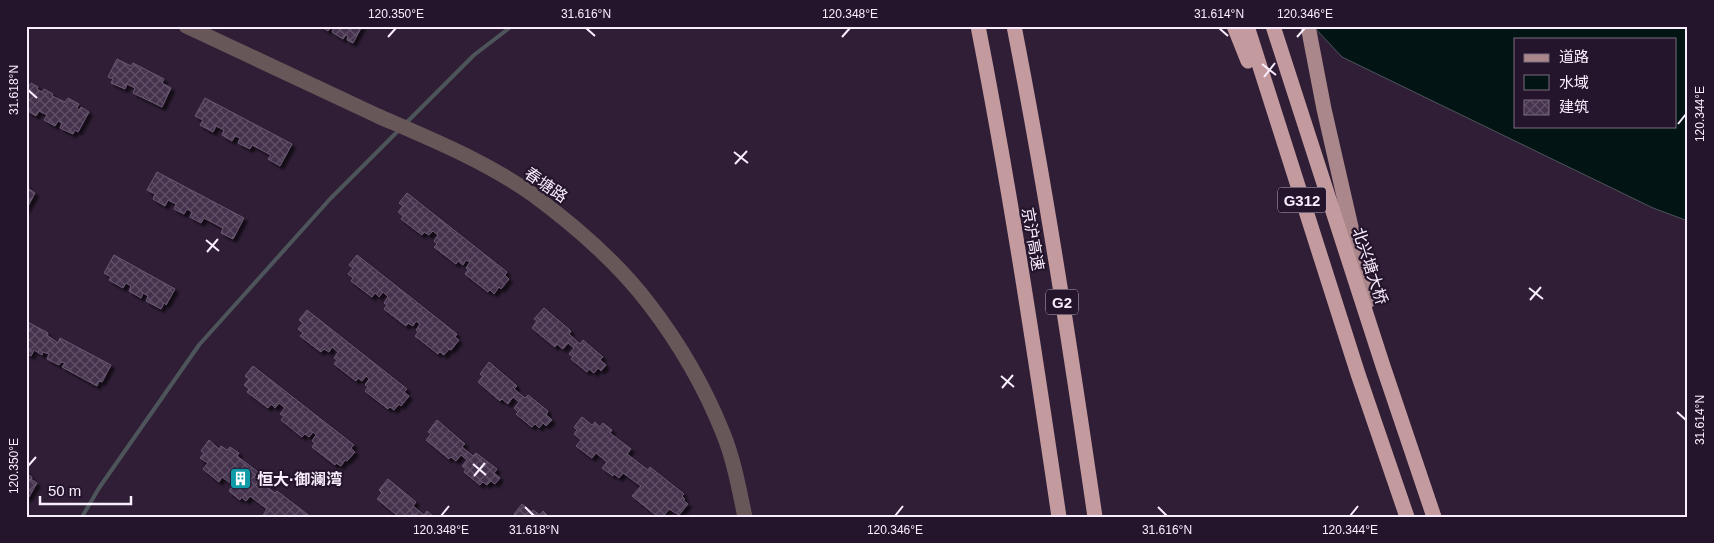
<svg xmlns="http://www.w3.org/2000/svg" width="1714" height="543" viewBox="0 0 1714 543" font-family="Arial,'Noto Sans SC',sans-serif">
<defs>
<pattern id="building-cross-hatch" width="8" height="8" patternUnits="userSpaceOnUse" patternTransform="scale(1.25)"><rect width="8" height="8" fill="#45334d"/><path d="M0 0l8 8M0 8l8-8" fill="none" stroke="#615168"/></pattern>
<filter id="shadow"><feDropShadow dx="3.5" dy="3.5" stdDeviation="1" flood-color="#0009"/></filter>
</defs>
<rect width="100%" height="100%" fill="#2f1e36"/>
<path fill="#031415" stroke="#4d555b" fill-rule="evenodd" d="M1313 26H1688V221L1653 208 1342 57ZM1515 39H1675V126H1515Z"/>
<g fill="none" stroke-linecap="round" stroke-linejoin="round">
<g stroke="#4d555b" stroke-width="4">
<path d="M405 124 474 55 512 26"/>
<path d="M82 517 99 488 199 345 330 199 400 129"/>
</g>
</g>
<g fill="url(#building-cross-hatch)" stroke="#6b5873" filter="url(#shadow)">
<path d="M320 26H362L353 43 347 40 348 36 346 35 343 39 332 32 334 28 331 27 328 31Z"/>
<path d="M117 59 131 66 133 63 164 79 162 83 171 88 162 107 133 93 135 88 127 84 125 89 111 83 113 79 108 77Z"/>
<path d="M31 83 38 87 37 89 42 92 44 89 53 94 52 96 65 102 68 98 79 104 77 108 79 110 81 107 89 112 78 132 75 130 73 134 60 128 62 123 58 121 55 126 44 120 47 115 39 111 36 116 26 110V91Z"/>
<path d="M205 98 292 144 280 166 268 159 271 155 252 145 250 149 238 143 240 138 235 136 232 141 222 135 224 130 216 126 213 132 200 125 203 120 195 116Z"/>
<path d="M157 172 244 218 233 239 221 233 223 228 204 218 201 223 190 217 192 212 187 209 184 214 174 209 176 204 168 200 165 206 153 199 155 194 147 190Z"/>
<path d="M26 184 29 186 28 188 35 193 26 210Z"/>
<path d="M407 193 507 272 505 275 509 279 501 289 499 287 494 294 490 290 488 292 465 274 468 270 466 268 470 262 466 260 463 265 458 261 456 264 434 247 437 244 434 241 438 235 433 231 429 235 424 232 422 235 401 219 403 216 398 212 403 206 399 203Z"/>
<path d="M114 255 175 289 166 305 164 303 161 309 146 301 148 296 143 293 141 298 129 291 131 286 126 283 123 288 109 280 111 277 104 273Z"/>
<path d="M357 255 457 334 455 337 459 340 451 350 449 349 444 355 440 352 438 354 415 336 418 332 416 330 420 324 416 321 413 326 408 323 406 326 384 309 387 305 384 303 388 297 383 292 379 297 375 293 372 297 351 281 353 278 348 274 353 268 349 265Z"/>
<path d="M544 308 571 331 569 334 580 344 583 340 603 357 600 360 606 365 601 371 598 368 594 373 589 369 587 372 571 359 573 357 569 354 574 348 568 343 563 349 557 344 555 347 532 328 537 321 534 319Z"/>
<path d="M307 310 407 389 404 392 409 396 401 406 399 404 394 410 390 407 388 409 365 391 368 387 365 385 369 379 366 376 362 381 358 378 356 381 334 364 337 360 334 358 338 352 332 347 329 352 324 349 321 352 300 336 303 333 298 329 303 323 299 320Z"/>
<path d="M26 321 48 333 47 335 58 343 60 338 111 365 102 382 99 381 97 386 62 367 65 363 61 362 59 365 47 359 49 354 43 352 42 355 34 350 31 356 26 353Z"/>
<path d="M489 362 517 386 514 389 525 398 528 395 548 411 546 415 552 420 546 426 543 423 539 428 535 424 532 427 516 414 518 412 514 408 519 402 513 397 508 404 502 399 500 401 478 382 483 376 480 374Z"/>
<path d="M253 366 354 445 351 448 355 452 347 461 345 460 341 466 336 463 335 465 312 447 315 443 312 441 316 435 313 432 309 437 305 434 302 437 281 420 284 416 280 414 285 408 279 403 275 408 271 404 268 408 247 392 249 389 244 385 249 379 245 376Z"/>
<path d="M582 417 592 425 595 422 600 427 603 423 612 430 610 433 631 449 627 454 648 470 650 467 684 494 682 496 685 499 683 500 688 504 679 515 669 509 663 517H658L632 496 641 486 623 473 619 478 614 474 613 476 602 468 607 462 596 453 592 458 576 446 581 440 574 434 577 430 574 427Z"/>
<path d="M437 420 465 444 462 447 473 456 476 453 497 469 494 473 500 478 495 484 491 481 487 485 483 482 480 485 464 472 466 469 462 466 467 460 461 455 456 461 451 457 449 459 426 440 431 434 428 432Z"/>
<path d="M209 440 219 449 221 446 227 450 230 447 239 453 237 456 258 472 254 477 275 493 277 491 311 517H262L267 509 250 496 246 501 241 497 240 500 229 491 233 485 222 477 219 482 203 469 208 463 200 458 204 453 201 451Z"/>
<path d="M26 471 28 472 27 474 32 477 31 479 37 483 29 497H28L26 499Z"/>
<path d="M388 479 416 502 413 506 424 515 427 511 434 517H416L412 514 410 517H399L377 499 382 493 379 490Z"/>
<path d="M522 504 532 512 533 510 540 515 543 511 549 517H517L514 514Z"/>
</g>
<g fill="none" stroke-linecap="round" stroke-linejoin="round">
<path stroke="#685758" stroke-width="15" d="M186 26C250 56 314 86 378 116 431 139 485 161 532 194 574 225 618 263 649 304 679 343 705 388 723 433 734 460 739 489 745 517"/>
<path stroke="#a9878a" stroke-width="15" d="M1308 26 1324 109 1368 301"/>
<g stroke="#c39a9e" stroke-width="15">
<path d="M978 26C1010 189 1035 353 1059 517"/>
<path d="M1014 26C1046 189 1071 353 1095 517"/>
<path d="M1234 26 1248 61"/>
<path d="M1247 26 1358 374 1407 517"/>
<path d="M1273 26 1383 366 1434 517"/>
</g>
</g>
<path fill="none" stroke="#f9eefe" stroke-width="2" d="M586 28 595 36M1219 28 1228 36M388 37 396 28M842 37 850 28M1297 37 1305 28M1262 64 1276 75M1264 77 1275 63M28 90 37 98M1678 124 1686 114M734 152 748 163M735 164 747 151M206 240 219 251M207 252 218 239M1529 288 1543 299M1530 300 1541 287M1001 376 1014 387M1002 388 1013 375M1677 412 1686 420M473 464 486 475M28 466 36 457M474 476 485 463M525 507 534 516M1158 507 1167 516M441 516 449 506M895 516 903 506M1350 516 1358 506"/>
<defs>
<symbol id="building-square" viewBox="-11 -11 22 22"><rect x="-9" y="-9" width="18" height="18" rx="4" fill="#0f9aa8" stroke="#25152c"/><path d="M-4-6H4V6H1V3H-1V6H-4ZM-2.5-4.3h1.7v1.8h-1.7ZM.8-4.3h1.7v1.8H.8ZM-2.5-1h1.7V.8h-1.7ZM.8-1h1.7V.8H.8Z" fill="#fff"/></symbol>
</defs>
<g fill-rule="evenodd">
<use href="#building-square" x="228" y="466" width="25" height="25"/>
</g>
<g text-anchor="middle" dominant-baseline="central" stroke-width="4.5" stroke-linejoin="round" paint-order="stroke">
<g fill="#25152c" stroke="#b9adbf" stroke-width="1">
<rect x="1278" y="187.5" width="48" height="25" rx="4"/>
<rect x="1046" y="289.5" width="32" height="25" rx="4"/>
</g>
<g font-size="15" font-weight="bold" fill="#f9eefe">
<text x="1302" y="200">G312</text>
<text x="1062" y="302">G2</text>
</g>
<g font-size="16" fill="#f9eefe" stroke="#25152c">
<text transform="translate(546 185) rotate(35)">春塘路</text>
<text transform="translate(1033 239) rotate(80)">京沪高速</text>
<text transform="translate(1370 266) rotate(72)">北兴塘大桥</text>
</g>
<g font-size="16" font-weight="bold" fill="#f9eefe" stroke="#25152c" text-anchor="start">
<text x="257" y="479">恒大·御澜湾</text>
</g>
</g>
<rect width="1714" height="543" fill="none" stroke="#25152c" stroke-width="55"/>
<rect x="1514" y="38" width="162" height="90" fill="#25152c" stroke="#7a6c80"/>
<rect x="1524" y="54" width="25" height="8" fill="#a9878a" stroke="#7a6c80"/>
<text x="1559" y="62" font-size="15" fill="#f9eefe">道路</text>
<rect x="1524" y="75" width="25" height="15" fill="#031415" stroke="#7a6c80"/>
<text x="1559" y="88" font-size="15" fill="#f9eefe">水域</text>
<rect x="1524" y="100" width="25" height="15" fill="url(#building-cross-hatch)" stroke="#7a6c80"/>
<text x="1559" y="112" font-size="15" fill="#f9eefe">建筑</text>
<path d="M40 496v8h91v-8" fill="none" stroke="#f9eefe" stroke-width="2.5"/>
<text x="48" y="496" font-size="15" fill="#f9eefe" stroke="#25152c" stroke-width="4" paint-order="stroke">50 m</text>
<rect x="28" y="28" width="1658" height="488" fill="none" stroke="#f9eefe" stroke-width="2"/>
<g font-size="12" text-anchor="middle" fill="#f9eefe">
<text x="396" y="18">120.350°E</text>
<text x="586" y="18">31.616°N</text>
<text x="850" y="18">120.348°E</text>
<text x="1219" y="18">31.614°N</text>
<text x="1305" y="18">120.346°E</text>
<text transform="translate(14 90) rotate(-90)" y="4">31.618°N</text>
<text transform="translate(1700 114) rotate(-90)" y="4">120.344°E</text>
<text transform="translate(1700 420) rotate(-90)" y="4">31.614°N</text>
<text transform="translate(14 466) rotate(-90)" y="4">120.350°E</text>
<text x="441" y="534">120.348°E</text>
<text x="534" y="534">31.618°N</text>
<text x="895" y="534">120.346°E</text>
<text x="1167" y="534">31.616°N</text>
<text x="1350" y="534">120.344°E</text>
</g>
</svg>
